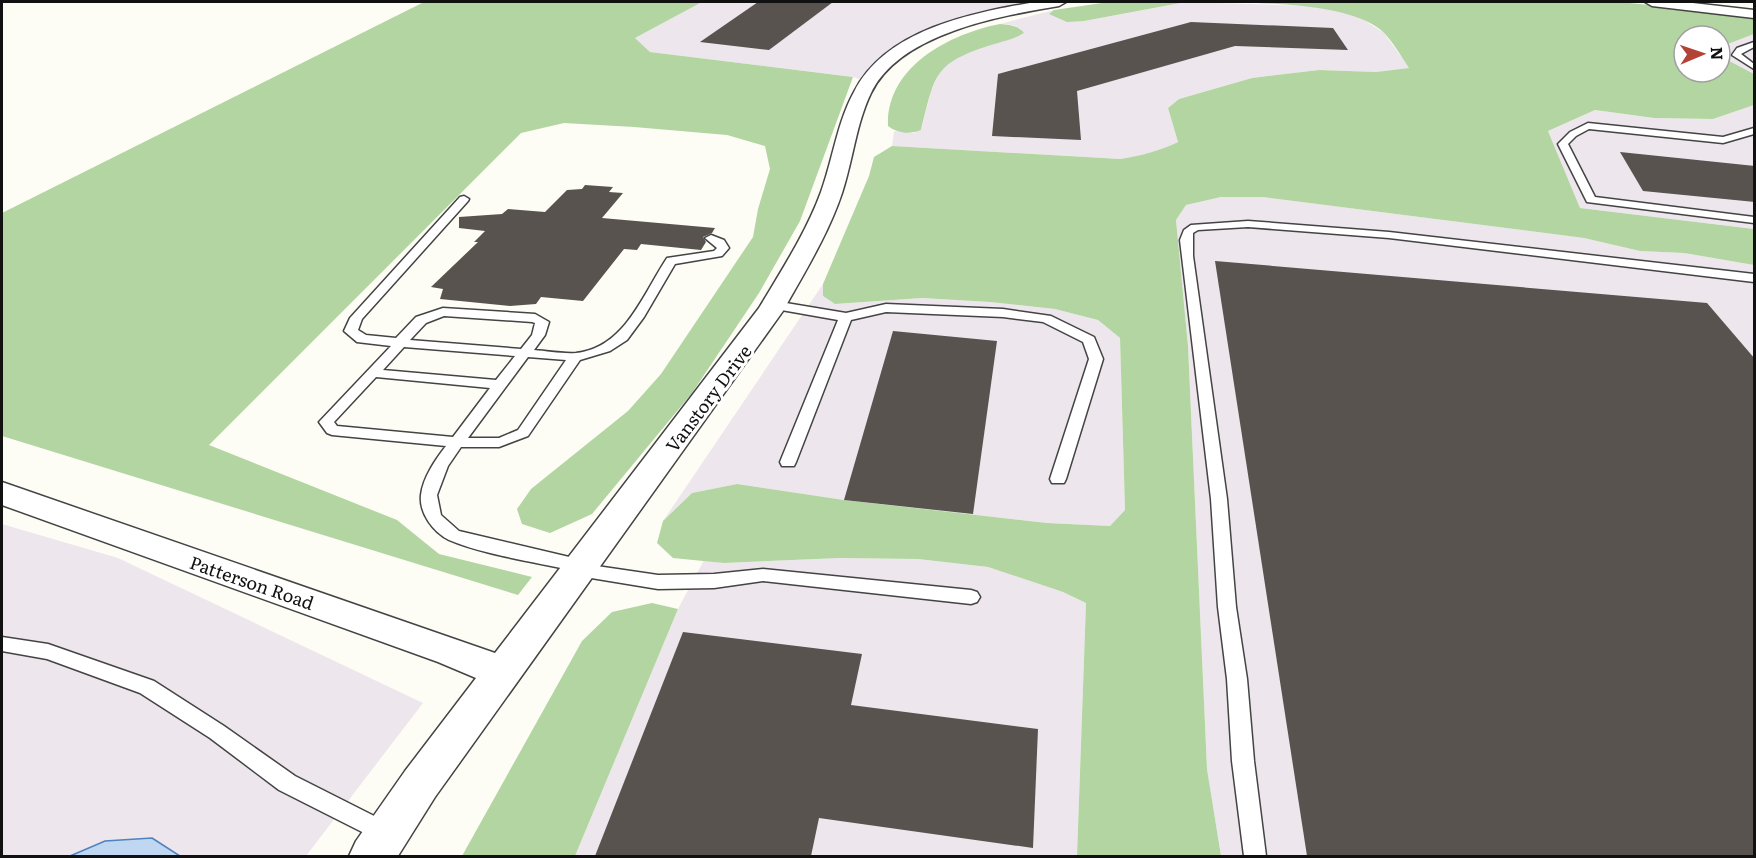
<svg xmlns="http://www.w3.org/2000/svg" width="1756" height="858" viewBox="0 0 1756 858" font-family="Literata,serif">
<rect width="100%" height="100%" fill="#fefdf5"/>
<g fill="#eee6ed">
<path d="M702 2H1059L1030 6 922 40 868 82 853 77 650 52 635 38Z"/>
<path d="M1186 2 1311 6 1341 11 1359 17 1383 32 1410 68 1376 72 1319 70 1252 78 1179 99 1168 108 1178 142 1153 153 1133 157 1120 159 892 146 894 131 913 133 921 130 931 91 941 69 959 56 1023 34 1021 29 1013 25 1000 24 1054 10 1050 14 1084 21Z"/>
<path d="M1754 34V74L1720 56V47Z"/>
<path d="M1754 105V229L1580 208 1548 131 1595 110 1654 118 1713 119Z"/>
<path d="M1221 197H1263L1584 238 1640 251 1684 253 1754 265V856H1221L1207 769 1188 346 1176 220 1186 205Z"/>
<path d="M823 284V296L835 304 922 298 990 302 1055 309 1098 320 1120 338 1125 510 1110 526 1047 523 844 500 737 484 692 493 663 521Z"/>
<path d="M2 524 118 558 423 703 306 856H2Z"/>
<path d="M840 558 918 559 988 567 1063 592 1086 603 1077 856H575L678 609 704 560 724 563Z"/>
</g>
<g fill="#b2d5a2">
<path d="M424 2H702L635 38 650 52 853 77 800 221 759 293 692 393 592 514 550 533 522 524 517 509 531 489 628 411 661 374 753 237 758 209 770 169 765 146 727 135 634 127 564 123 521 133 209 445 397 520 439 554 532 577 518 595 2 436V213Z"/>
<path d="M1109 2H1186L1084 21 1067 22 1049 14 1054 10Z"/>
<path d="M1196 2H1620L1719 12 1754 18V34L1720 47V36H1684V72H1720V56L1754 74V105L1713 119 1654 118 1595 110 1548 131 1580 208 1754 229V265L1684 253 1640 251 1584 238 1263 197H1221L1186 205 1176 220 1188 346 1207 769 1221 856H1077L1086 603 1063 592 988 567 918 559 840 558 724 563 673 558 657 543 663 521 692 493 737 484 844 500 1047 523 1110 526 1125 510 1120 338 1098 320 1055 309 990 302 922 298 835 304 823 296V284L869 176 874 157 892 146 1120 159C1141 156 1159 151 1178 142L1168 108 1179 99 1252 78 1319 70 1376 72 1409 68C1401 56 1392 40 1381 30 1344 0 1245 3 1196 2Z"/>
<path d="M1000 24C1009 25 1018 25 1024 33 1013 40 1000 42 988 46 932 64 935 77 921 130 910 135 897 133 888 126 886 67 949 34 1000 24Z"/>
<path d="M652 603 678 609 575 856H462L582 641 612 612Z"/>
</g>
<path fill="#bfd7f0" stroke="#4e82c0" stroke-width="1.5" d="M152 838 180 856H70L105 841Z"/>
<g fill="#58534e">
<path d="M758 2H833L769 50 700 42Z"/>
<path d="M1191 22 1333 28 1348 50 1235 46 1077 91 1081 140 992 136 998 74Z"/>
<path d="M1620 152 1755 166V202L1643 191Z"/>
<path d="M585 185 613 187 609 192 623 193 602 218 715 228 712 233 703 237 706 242 701 250 641 244 637 250 624 249 583 301 541 297 536 304 510 306 440 299 443 289 431 287 478 242H474L485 231 459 228V217L502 214 508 209 545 212 567 190 582 189Z"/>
<path d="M1215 261 1707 303 1755 359V856H1307Z"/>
<path d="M893 331 997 341 973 514 844 500Z"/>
<path d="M683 632 862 654 851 705 1038 729 1033 848 819 818 811 856H595Z"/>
</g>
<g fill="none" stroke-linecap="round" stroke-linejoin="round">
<defs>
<g id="service">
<path d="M1754 42V47L1741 54 1754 64V69L1732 55 1737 48Z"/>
<path d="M1588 123 1723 137 1754 128V134L1723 143 1589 129 1576 136 1568 144 1595 197 1754 217V223L1587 202 1558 144 1570 132Z"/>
<path d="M464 196 469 199 468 201 362 319 358 330 366 335 396 338 416 317 443 308 535 314 549 322 545 335 534 350C547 351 563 354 576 353 625 348 643 294 667 258L714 251 717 248 705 238 711 235 724 240 729 248 722 256 675 264 644 317 627 340 610 351 580 360 528 436 499 447H461L448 466 437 495 441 515 459 531 582 560 588 562 590 565 658 575 714 574 763 569 971 590 977 592 980 597 977 602 971 604 763 581 714 588 658 589 579 576 573 574 570 570C535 562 481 554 449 540 433 532 419 513 421 495 423 477 436 459 446 446L332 435 327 433 319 422 391 346 357 342 344 331 350 318 460 197ZM444 316 532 322 535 323 532 335 521 349 410 340 426 323ZM404 347 515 356 496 380 383 370ZM528 357 566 360 518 430 499 438H468ZM376 377 490 388 453 437 337 426 334 422Z"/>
<path d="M1248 221 1389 232 1754 274V282L1389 238 1248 227 1198 230 1193 233V256L1227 499 1236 607 1247 679 1254 761 1266 856H1244L1232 761 1227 679 1218 607 1211 499 1180 240 1184 230 1191 225Z"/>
<path d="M774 301 846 313 886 304 1003 309 1051 316 1094 337 1103 359 1066 479 1064 483H1052L1050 479 1089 359 1083 342 1043 322 1003 317 886 312 851 320 796 462 794 466H782L780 462 838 320 770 308 768 305 770 302Z"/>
<path d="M2 637 48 644 154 681 224 726 295 776 392 825 395 832 392 839 384 842 376 839 279 790 210 738 140 693 47 659 2 651Z"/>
</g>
<g id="minor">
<path d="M1035 2H1066L1059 6C1000 16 900 33 871 93 856 124 853 160 842 193 828 235 804 273 783 311L435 797 398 856H349L356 841 405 771 476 678 438 662 2 505V482L495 653 759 308C781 271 806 233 821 192 833 159 837 123 854 92 886 29 972 13 1035 2Z"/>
<path d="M1645 2H1684L1754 10V18L1652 6Z"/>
</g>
</defs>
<use href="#service" stroke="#444" stroke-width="3"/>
<use href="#minor" stroke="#444" stroke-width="3"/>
<use href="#service" fill="#fff" fill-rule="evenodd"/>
<use href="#minor" fill="#fff" fill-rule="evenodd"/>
</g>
<g text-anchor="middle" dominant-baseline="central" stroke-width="6" stroke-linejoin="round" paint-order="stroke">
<g font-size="18" fill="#111" stroke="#fff">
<text transform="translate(708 398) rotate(-53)">Vanstory Drive</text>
<text transform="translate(252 582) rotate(19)">Patterson Road</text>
</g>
</g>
<rect width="1756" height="858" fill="none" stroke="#111111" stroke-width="6"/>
<g transform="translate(1702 54) rotate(88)"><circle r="28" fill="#ffffff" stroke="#a0a0a0" stroke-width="1.5"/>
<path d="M0-4.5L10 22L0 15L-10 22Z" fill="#b34237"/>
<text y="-9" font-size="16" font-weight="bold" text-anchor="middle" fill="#111111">N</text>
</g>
</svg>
